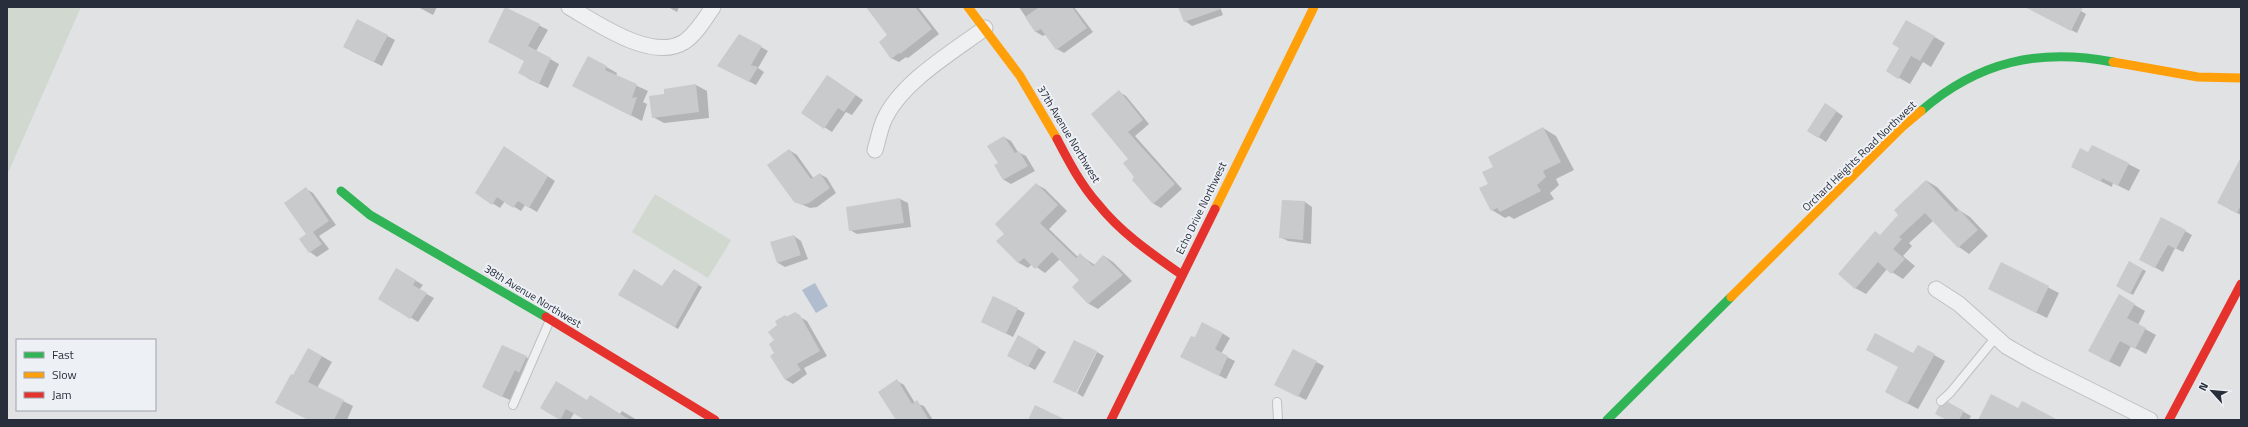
<svg xmlns="http://www.w3.org/2000/svg" width="2248" height="427" viewBox="0 0 2248 427" font-family="'Titillium Web',sans-serif">
<rect width="100%" height="100%" fill="#e0e2e4"/>
<g fill="#d0d8d0">
<path d="M7 7H81L7 175Z"/>
<path d="M655 194 731 240 708 278 632 232Z"/>
</g>
<path fill="#b0bdce" d="M815 283 828 306 816 313 802 290Z"/>
<g fill="#0003">
<path d="M418 7H437L433 15Z"/>
<path d="M668 7H679L677 12Z"/>
<path d="M874 7H918L939 34 908 58 906 57 899 62 891 58 888 35Z"/>
<path d="M1019 7H1074L1093 32 1064 53 1057 49 1046 34 1043 36 1036 32Z"/>
<path d="M1179 7H1220L1223 15 1192 26 1185 21Z"/>
<path d="M2026 7H2074L2086 14 2077 33Z"/>
<path d="M506 8 548 30 536 51 559 64 548 88 527 78 525 61Z"/>
<path d="M357 20 395 40 382 66 351 51Z"/>
<path d="M1906 21 1945 43 1931 67 1923 62 1910 84 1887 71 1901 47Z"/>
<path d="M740 35 768 51 758 68 764 72 756 85 719 66Z"/>
<path d="M589 57 617 73 616 76 648 91 643 102 647 104 642 121 584 91Z"/>
<path d="M828 76 863 100 852 115 846 112 832 132 802 113Z"/>
<path d="M696 85 707 91 709 118 664 123 653 117Z"/>
<path d="M1119 92 1126 96 1149 124 1135 136 1182 189 1161 208 1154 204 1133 180 1136 177 1129 159Z"/>
<path d="M1833 109 1843 116 1826 142 1808 130Z"/>
<path d="M1543 128 1556 136 1574 170 1556 179 1559 185 1550 193 1554 199 1514 219 1509 216 1505 218 1492 210 1490 184Z"/>
<path d="M1004 137 1011 141 1018 152 1026 156 1035 171 1011 184 1004 180 996 166 1000 164Z"/>
<path d="M2093 146 2140 170 2129 191 2113 183 2112 187 2072 167 2089 154Z"/>
<path d="M789 150 797 155 814 179 820 174 827 178 836 193 817 207 810 208 794 201Z"/>
<path d="M511 152 555 181 537 212 525 205 521 211 505 201 500 208 476 193Z"/>
<path d="M2241 160V215L2229 209Z"/>
<path d="M1927 181 1937 187 1959 210 1970 217 1988 236 1969 254 1959 247 1934 220 1909 243 1912 246 1903 256 1915 266 1903 279 1887 269 1866 294 1855 288 1875 232 1881 236Z"/>
<path d="M1036 184 1045 189 1067 211 1049 229 1078 257 1080 255 1095 265 1104 256 1113 262 1132 281 1098 309 1089 304 1073 287 1081 280 1060 259 1045 273 1032 264 1028 268 1019 263 997 241 1005 234Z"/>
<path d="M306 189 313 193 336 225 319 236 329 249 317 257 310 252Z"/>
<path d="M900 199 908 203 911 227 857 234 850 230 847 208Z"/>
<path d="M1283 201 1305 202 1312 207 1311 244 1288 241 1280 237Z"/>
<path d="M2185 231 2192 235 2183 252 2175 248 2163 272 2140 259Z"/>
<path d="M794 236 801 241 808 259 785 267 778 263 771 243Z"/>
<path d="M2129 262 2146 271 2133 295 2117 286Z"/>
<path d="M2002 264 2059 293 2047 318 1989 289Z"/>
<path d="M397 269 423 285 419 290 434 298 418 322 379 298Z"/>
<path d="M674 270 702 287 678 329 619 294 662 288Z"/>
<path d="M2119 296 2145 311 2138 325 2156 335 2146 354 2131 346 2120 367 2100 357Z"/>
<path d="M993 297 1025 313 1013 337 989 325Z"/>
<path d="M795 314 807 321 827 356 804 368 807 374 793 384 786 380 776 354 775 341 779 326 785 316 787 317Z"/>
<path d="M1222 333 1230 338 1221 354 1235 361 1226 379 1189 360 1195 339Z"/>
<path d="M1018 337 1046 352 1035 370 1008 355Z"/>
<path d="M309 349 332 362 317 388 353 406 347 420H309L293 376Z"/>
<path d="M1293 350 1324 366 1306 400 1282 388Z"/>
<path d="M1097 352 1104 356 1083 397 1077 393Z"/>
<path d="M1914 355H1934L1945 361 1918 409 1897 398Z"/>
<path d="M526 357 533 361 526 376 522 374 510 400 490 391Z"/>
<path d="M897 381 904 385 915 403 924 406 933 420H897Z"/>
<path d="M587 401 620 414 622 411 637 420H587L574 413 570 420H562L542 408Z"/>
<path d="M1948 403 1971 416 1969 420H1948Z"/>
</g>
<g fill="#c8cacc">
<path d="M505 7 540 24 528 46 551 58 539 84 518 73 524 61 488 42Z"/>
<path d="M866 7H915L932 29 900 54 899 53 891 59 879 42 887 35Z"/>
<path d="M1039 7H1072L1087 28 1056 50 1041 29 1035 32 1025 17Z"/>
<path d="M1178 7H1221V9L1184 22Z"/>
<path d="M2025 7H2083L2071 31Z"/>
<path d="M357 19 388 35 374 62 343 47Z"/>
<path d="M1906 20 1935 36 1920 61 1911 56 1898 79 1886 71 1899 48 1892 44Z"/>
<path d="M739 34 762 46 751 65 758 67 749 82 717 66Z"/>
<path d="M588 56 607 66 605 70 637 84 632 98 637 97 631 116 572 86Z"/>
<path d="M827 75 856 95 844 112 838 108 824 129 801 113Z"/>
<path d="M696 84 699 112 652 118 649 96 664 94V89Z"/>
<path d="M1119 90 1143 120 1128 132 1175 184 1153 204 1132 180 1134 177 1123 163 1128 159 1091 114Z"/>
<path d="M1825 103 1837 111 1818 138 1807 131Z"/>
<path d="M1543 127 1561 162 1543 171 1546 177 1537 185 1541 191 1500 212 1497 208 1491 211 1479 188 1488 184 1482 172 1493 167 1488 157Z"/>
<path d="M1004 136 1015 153 1019 151 1028 166 1003 180 994 165 998 163 987 146Z"/>
<path d="M2092 145 2129 163 2118 186 2102 178 2101 182 2071 167 2080 148 2088 152Z"/>
<path d="M504 146 548 176 529 208 518 201 513 208 497 197 492 205 475 193Z"/>
<path d="M789 149 811 179 820 173 830 188 809 203 802 205 794 202 767 165Z"/>
<path d="M2241 157V205L2237 213 2217 203Z"/>
<path d="M1926 180 1956 212 1959 209 1978 230 1958 248 1925 213 1899 237 1902 239 1893 249 1905 259 1891 274 1878 262 1855 289 1838 274 1875 231 1880 235 1898 215 1894 210Z"/>
<path d="M1036 183 1058 205 1040 223 1076 258 1080 253 1093 266 1103 255 1123 275 1088 304 1072 287 1079 280 1052 252 1035 269 1024 258 1018 263 996 241 1004 234 995 224Z"/>
<path d="M306 187 329 221 313 232 322 244 309 253 299 239 306 234 284 203Z"/>
<path d="M900 198 904 223 849 231 846 207Z"/>
<path d="M1282 200 1305 201 1303 240 1279 238Z"/>
<path d="M2161 217 2186 230 2176 249 2168 245 2155 268 2139 260Z"/>
<path d="M794 235 801 255 777 263 770 242Z"/>
<path d="M2129 261 2143 269 2130 294 2116 286Z"/>
<path d="M2001 262 2049 286 2036 313 1988 289Z"/>
<path d="M396 268 416 280 413 285 427 293 410 319 378 299Z"/>
<path d="M634 269 662 286 674 269 699 284 675 327 618 295Z"/>
<path d="M2119 294 2135 304 2127 318 2146 328 2135 349 2120 341 2109 362 2088 351Z"/>
<path d="M993 296 1018 308 1006 334 981 322Z"/>
<path d="M795 312 800 315 820 351 797 364 801 370 785 380 770 356 774 353 769 344 774 340 768 332 777 325 775 321 785 315 786 317Z"/>
<path d="M1202 322 1223 333 1215 349 1228 356 1219 376 1180 357 1191 336 1195 337Z"/>
<path d="M1875 333 1913 353 1918 345 1935 354 1907 404 1885 392 1898 367 1866 350Z"/>
<path d="M1018 335 1039 347 1028 367 1007 356Z"/>
<path d="M1074 340 1097 351 1076 393 1053 382Z"/>
<path d="M502 345 527 356 519 373 515 370 502 397 482 387Z"/>
<path d="M308 348 322 356 308 382 344 400 334 420H308L275 403 291 374 293 375Z"/>
<path d="M1293 349 1317 361 1298 397 1274 385Z"/>
<path d="M897 379 912 404 917 400 929 420H896L878 392Z"/>
<path d="M556 381 587 400 590 395 630 420H585L566 409 560 420 540 408Z"/>
<path d="M1991 394 2018 408 2022 401 2058 420H1978Z"/>
<path d="M1948 402 1964 411 1959 420H1947L1935 414 1939 406Z"/>
<path d="M1035 405 1066 420H1028Z"/>
</g>
<g fill="none" stroke-linecap="round" stroke-linejoin="round">
<defs>
<g id="lane">
<path d="M1941 401 1950 393 1996 337"/>
<path d="M1277 402 1278 420"/>
<path d="M513 405 550 320"/>
</g>
<g id="street">
<path d="M569 7C597 23 652 62 684 42 696 34 705 19 713 7"/>
<path d="M875 150C878 140 880 129 884 120 901 82 953 52 985 28"/>
<path d="M1936 289 1959 304 2006 346 2034 362 2150 420"/>
</g>
</defs>
<use href="#lane" stroke="#bec0c2" stroke-width="10"/>
<use href="#street" stroke="#bec0c2" stroke-width="17"/>
<use href="#lane" stroke="#eff0f1" stroke-width="8"/>
<use href="#street" stroke="#eff0f1" stroke-width="15"/>
<g stroke="#30b455" stroke-width="9">
<path d="M1921 111C1979 61 2039 48 2113 62"/>
<path d="M341 191 370 215 546 317"/>
<path d="M1607 420 1731 297"/>
</g>
<g stroke="#ff9f0a" stroke-width="9">
<path d="M968 7 1020 76 1057 139"/>
<path d="M2113 62 2198 77 2241 78"/>
<path d="M1215 209 1314 7"/>
<path d="M1731 297 1902 127 1921 111"/>
</g>
<g stroke="#e5322d" stroke-width="9">
<path d="M1057 139C1069 162 1081 185 1098 204 1121 233 1152 254 1182 275"/>
<path d="M546 317 715 420"/>
<path d="M1111 420 1215 209"/>
<path d="M2169 420 2241 284"/>
</g>
</g>
<g text-anchor="middle" dominant-baseline="central" stroke-width="4" stroke-linejoin="round" paint-order="stroke">
<g font-size="11" fill="#282e3c" stroke="#edf0f4">
<text transform="translate(1069 134) rotate(59)">37th Avenue Northwest</text>
<text transform="translate(1859 156) rotate(-44)">Orchard Heights Road Northwest</text>
<text transform="translate(1201 208) rotate(-64)">Echo Drive Northwest</text>
<text transform="translate(533 296) rotate(31)">38th Avenue Northwest</text>
</g>
</g>
<rect width="2248" height="427" fill="none" stroke="#282e3c" stroke-width="16"/>
<rect x="16" y="339" width="140" height="72" fill="#edf0f4" stroke="#9ea2aa"/>
<rect x="24" y="352" width="20" height="6" fill="#30b455" stroke="#9ea2aa"/>
<text x="52" y="359" font-size="12" fill="#282e3c">Fast</text>
<rect x="24" y="372" width="20" height="6" fill="#ff9f0a" stroke="#9ea2aa"/>
<text x="52" y="379" font-size="12" fill="#282e3c">Slow</text>
<rect x="24" y="392" width="20" height="6" fill="#e5322d" stroke="#9ea2aa"/>
<text x="52" y="399" font-size="12" fill="#282e3c">Jam</text>
<g transform="translate(2212 391) rotate(297)" stroke="#edf0f4" stroke-width="3" paint-order="stroke">
<path d="M0-3L7 15L0 10L-7 15Z" fill="#282e3c"/>
<text y="-6" font-size="11" font-weight="bold" text-anchor="middle" fill="#282e3c">N</text>
</g>
</svg>
